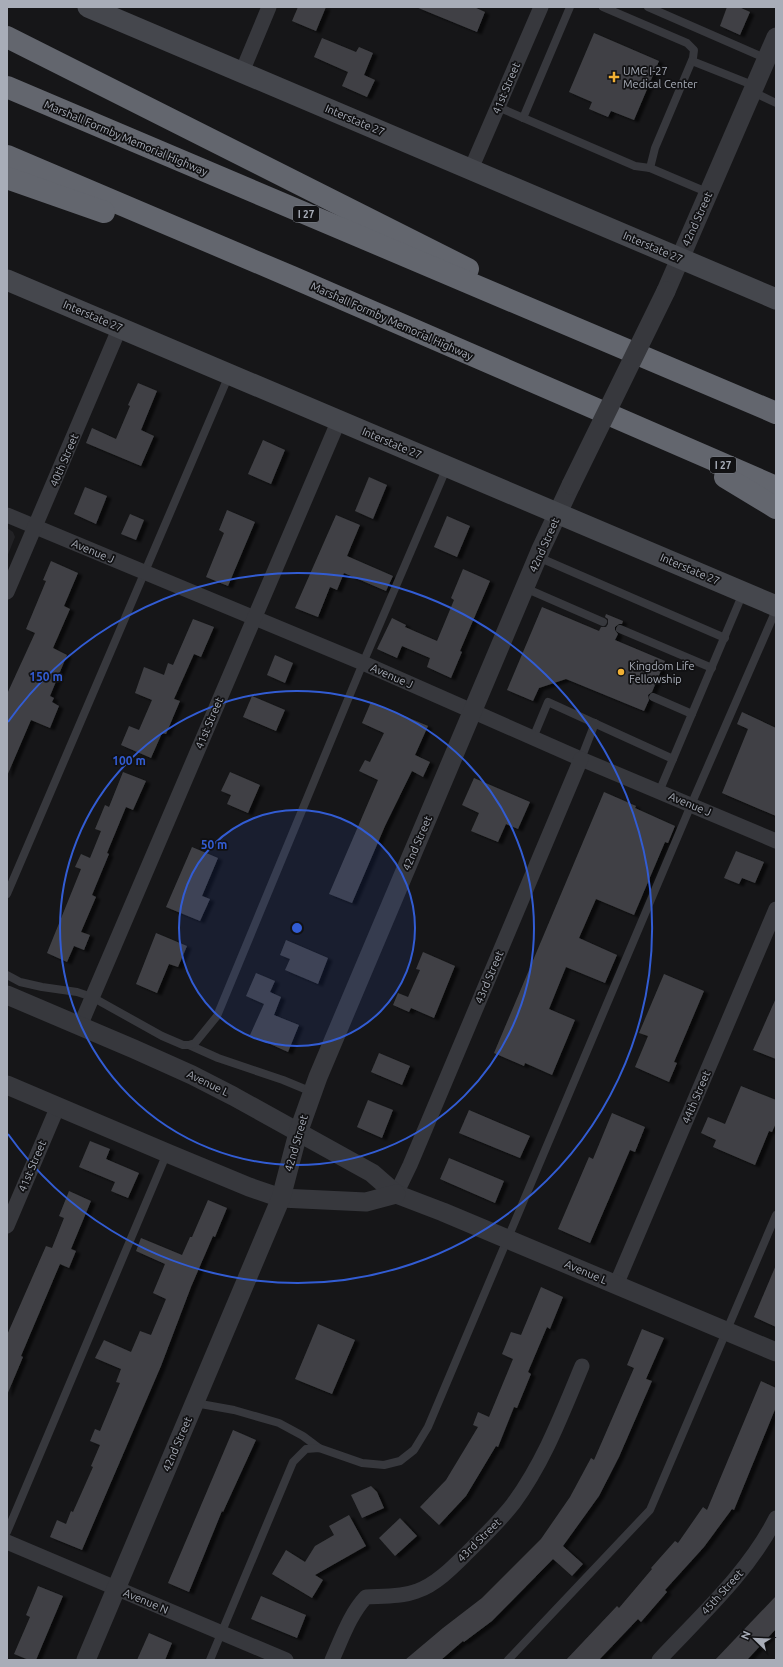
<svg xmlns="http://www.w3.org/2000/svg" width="783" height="1667" viewBox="0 0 783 1667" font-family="Ubuntu,sans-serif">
<defs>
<filter id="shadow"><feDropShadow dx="4.5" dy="2.5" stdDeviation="1" flood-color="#0009"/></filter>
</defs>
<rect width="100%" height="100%" fill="#161618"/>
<path fill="#222225" d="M7 528 13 532 15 537 7 557Z"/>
<g fill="#404145" filter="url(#shadow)">
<path d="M298 7H326L316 31 292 21Z"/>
<path d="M416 7H474L485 12 477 32Z"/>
<path d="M727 7H739L750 12 740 35 720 26Z"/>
<path d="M594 33 659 61 634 120 611 111 608 117 589 109 592 102 569 92Z"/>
<path d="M322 38 356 52 359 47 373 53 364 75 375 80 367 97 342 86 348 72 314 57Z"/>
<path d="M138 383 157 391 141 430 154 436 141 466 86 443 92 428 116 439 130 406 128 405Z"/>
<path d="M263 440 285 450 271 484 248 474Z"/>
<path d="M369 477 387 485 373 519 355 511Z"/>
<path d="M85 487 107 496 96 524 74 514Z"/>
<path d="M227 510 255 522 228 586 206 577 224 533 219 530Z"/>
<path d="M130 514 144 520 136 540 121 534Z"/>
<path d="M336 515 360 525 347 556 393 576 386 591 344 573 337 590 330 587 318 617 295 608Z"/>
<path d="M447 516 470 526 457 557 434 547Z"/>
<path d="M51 561 78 573 64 606 70 609 53 648 67 655 50 696 54 698 52 702 59 706 50 728 31 720 7 776V694L35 633 26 629 46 581 43 580Z"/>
<path d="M463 569 490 581 460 651 462 652 451 678 427 667 430 658 402 646 397 658 377 649 392 618 406 625 405 627 437 641 454 600 451 598Z"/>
<path d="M542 607 599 631 601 627H606L608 624V619L605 617 606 614 623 621 622 624H619L615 627V630L618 634 615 640 665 661 652 692 648 695 649 700 644 711 566 679 539 688 533 701 507 690Z"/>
<path d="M193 619 214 627 201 657 194 654 174 699 180 701 166 734 162 733 151 758 121 745 129 726 139 730 152 700 135 693 144 667 164 675 168 663 173 665Z"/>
<path d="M275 655 293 663 285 683 267 675Z"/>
<path d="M252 696 285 710 276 731 243 717Z"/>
<path d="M371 702 428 726 415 755 430 762 423 777 412 771 385 826 352 903 329 894 378 780 359 771 365 760 370 762 384 733 362 723Z"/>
<path d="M742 712 776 728V816L722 793 748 729 737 724Z"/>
<path d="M123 772 146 781 133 810 126 807 107 853 109 854 92 895 96 897 81 932 90 935 84 950 74 946 67 962 47 953 81 869 75 867 81 854 90 858 101 831 95 829 105 805 109 807Z"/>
<path d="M230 772 260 785 248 813 227 804 231 795 221 791Z"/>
<path d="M474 778 530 802 518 829 506 824 498 842 471 831 479 813 462 805Z"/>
<path d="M604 792 636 806 635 808 675 826 668 843 665 842 634 915 596 899 579 938 617 955 605 983 566 967 549 1009 575 1020 552 1075 525 1063 524 1066 494 1053Z"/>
<path d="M192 847 218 858 202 896 210 899 200 921 166 907Z"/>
<path d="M736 851 764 862 755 883 742 878 739 884 724 878Z"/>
<path d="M156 933 187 946 178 967 169 964 157 993 136 984Z"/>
<path d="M286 940 328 958 318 984 285 970 290 959 280 955Z"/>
<path d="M423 952 455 966 434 1018 411 1008 409 1012 393 1005 398 993 408 997 420 970 416 969Z"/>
<path d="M256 973 275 981 270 992 281 997 274 1015 299 1025 288 1052 250 1035 264 1004 246 996Z"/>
<path d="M664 974 704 991 674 1062 677 1063 669 1082 635 1067 648 1036 639 1033Z"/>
<path d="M776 998V1059L753 1050Z"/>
<path d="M379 1053 410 1066 402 1085 371 1072Z"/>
<path d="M741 1086 776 1100V1123L772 1132 769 1131 755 1165 713 1147 716 1140 701 1133 708 1117 725 1124Z"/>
<path d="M368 1100 393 1110 382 1138 357 1127Z"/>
<path d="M469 1110 530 1136 520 1158 459 1133Z"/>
<path d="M612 1113 645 1127 635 1152 630 1150 590 1243 558 1229 589 1157 593 1159Z"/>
<path d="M90 1141 110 1149 106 1159 139 1173 128 1198 111 1191 115 1182 79 1167Z"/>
<path d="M449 1158 504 1181 495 1203 440 1179Z"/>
<path d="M69 1191 91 1201 71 1249 76 1251 69 1268 60 1264 21 1356 23 1357 7 1395V1335L46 1246 52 1248 64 1218 59 1216Z"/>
<path d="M208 1200 227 1208 215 1237 213 1236 191 1287 161 1366 82 1550 50 1537 57 1520 66 1524 71 1511 73 1512 93 1467 91 1466 100 1445 90 1441 95 1429 100 1431 120 1383 116 1382 121 1369 95 1358 104 1340 131 1352 140 1331 151 1335 166 1299 153 1293 165 1264 136 1251 141 1238 182 1255 190 1237H192Z"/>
<path d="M776 1265V1327L754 1317Z"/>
<path d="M541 1287 563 1297 550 1329 547 1327 528 1372 531 1374 517 1408 514 1407 498 1447 496 1446 466 1496 439 1525 420 1507 446 1480 478 1427 473 1425 478 1412 489 1417 513 1359 502 1354 511 1332 521 1335Z"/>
<path d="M318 1324 355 1340 332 1394 295 1379Z"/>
<path d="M642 1329 664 1338 646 1379 652 1381 619 1457 599 1496 563 1546 583 1564 572 1576 553 1559 492 1621 464 1642 463 1641 441 1660H405L443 1628 482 1598 541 1539 570 1497 591 1458 594 1460 634 1368 627 1365Z"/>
<path d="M761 1381 776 1388V1407L734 1510 732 1509 704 1547 665 1590 667 1592 641 1622 638 1619 599 1660H566L617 1606 619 1608 652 1569 651 1568 675 1541 678 1543 703 1507 707 1510Z"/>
<path d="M233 1430 256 1440 223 1512 222 1511 189 1592 168 1583Z"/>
<path d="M371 1486 377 1492 384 1508 362 1518 351 1495Z"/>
<path d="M349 1515 366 1546 315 1575 323 1580 312 1598 272 1574 286 1550 305 1562 315 1546 334 1535 329 1526Z"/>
<path d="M400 1518 417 1536 395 1556 379 1538Z"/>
<path d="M38 1586 63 1596 36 1660H29L14 1654 30 1617 26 1615Z"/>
<path d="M261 1596 306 1615 297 1638 251 1619Z"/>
<path d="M776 1596V1629L747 1660H715Z"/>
<path d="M149 1633 172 1643 165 1660H137Z"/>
</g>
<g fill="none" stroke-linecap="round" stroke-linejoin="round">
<g stroke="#37383d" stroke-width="8">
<path d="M603 7 687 43 694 50 693 58 655 148 650 168"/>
<path d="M648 7 767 59"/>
<path d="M692 61 755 86"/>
<path d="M753 92 776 103"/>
<path d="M498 107 635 166 650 168 709 193"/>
<path d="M523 118 570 7"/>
<path d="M538 557 725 638"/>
<path d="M525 588 603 622"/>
<path d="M620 629 712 668"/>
<path d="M653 697 692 714"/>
<path d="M533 738 548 702 673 759"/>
<path d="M581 759 595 723"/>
<path d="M659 792 743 593"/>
<path d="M7 894 229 375"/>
<path d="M7 975 20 982 42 987 77 992 92 997 162 1036 183 1045H189L218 1058 283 1080 312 1092"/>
<path d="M189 1045 195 1043 217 1016 363 663 447 467"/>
<path d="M195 1403 234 1410 279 1423 303 1436 319 1448"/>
<path d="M7 1532 167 1153"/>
<path d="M210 1660 293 1462 306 1449 319 1448 362 1463 384 1465 400 1461 414 1450 428 1427 691 805 776 610"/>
<path d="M508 1660 650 1510 776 1215"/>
</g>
<g stroke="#37383d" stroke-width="15">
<path d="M242 72 269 7"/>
<path d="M471 169 541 7"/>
<path d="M7 515 363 663 581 759 776 841"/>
<path d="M7 592 120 327"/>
<path d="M80 1026 339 420"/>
<path d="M396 1194 410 1165 581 759"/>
<path d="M7 1226 58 1106"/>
<path d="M616 1285 776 909"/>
<path d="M7 1542 286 1660"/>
<path d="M332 1660C342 1638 350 1614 366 1597 383 1596 401 1597 417 1591 435 1585 452 1568 465 1555 482 1538 499 1522 513 1504 544 1462 562 1414 582 1366"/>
<path d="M659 1660C701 1615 748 1573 776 1518"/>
</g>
<g stroke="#37383d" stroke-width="19">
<path d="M666 291 776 37"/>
<path d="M7 995 134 1049 192 1075 233 1096 372 1173 396 1194 443 1212 776 1352"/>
<path d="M7 1085 167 1153 249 1187 281 1198 366 1202 396 1194"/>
<path d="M86 1660 281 1198 298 1133 318 1077 541 549 571 485"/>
</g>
<g stroke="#45474d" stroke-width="21">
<path d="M88 7 776 299"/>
<path d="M7 280 776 606"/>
</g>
<g stroke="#63666e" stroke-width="22">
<path d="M7 37 468 269"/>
<path d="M7 87 776 413"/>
<path d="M7 156 292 277 776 487"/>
<path d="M7 178 104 212"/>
<path d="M725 477 776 508"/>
</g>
<path stroke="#37383d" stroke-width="19" d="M571 485 666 291"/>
</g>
<circle cx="297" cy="928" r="118" fill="#325cd3" fill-opacity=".12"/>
<g fill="none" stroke="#325cd3" stroke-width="2">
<circle cx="297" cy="928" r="118"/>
<circle cx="297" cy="928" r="237"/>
<path d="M8 722A355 355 0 1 1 8 1134"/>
</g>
<g fill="#f2b134" stroke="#111113" stroke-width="1.5">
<path d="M612 71h4v4h4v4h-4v4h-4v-4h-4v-4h4z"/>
<circle cx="621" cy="672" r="4"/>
</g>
<g text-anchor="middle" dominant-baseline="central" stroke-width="3.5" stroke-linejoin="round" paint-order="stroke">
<g fill="#111113" stroke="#7b7e86" stroke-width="1">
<rect x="293" y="206" width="26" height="16" rx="3"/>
<rect x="710" y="457" width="26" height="16" rx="3"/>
</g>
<g font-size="10" font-weight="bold" fill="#a8adb8">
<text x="306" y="214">I 27</text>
<text x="723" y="465">I 27</text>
</g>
<g font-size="11" fill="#a8adb8" stroke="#111113" text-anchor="start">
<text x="623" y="71">UMC I-27<tspan x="623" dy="13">Medical Center</tspan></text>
<text x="629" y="666">Kingdom Life<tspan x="629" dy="13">Fellowship</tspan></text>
</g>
<g font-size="11" fill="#a8adb8" stroke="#111113">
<text transform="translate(506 88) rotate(-67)">41st Street</text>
<text transform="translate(355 120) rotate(23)">Interstate 27</text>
<text transform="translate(126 138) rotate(23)">Marshall Formby Memorial Highway</text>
<text transform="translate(697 219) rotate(-66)">42nd Street</text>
<text transform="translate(653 247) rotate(23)">Interstate 27</text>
<text transform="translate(93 316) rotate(23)">Interstate 27</text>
<text transform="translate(392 321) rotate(24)">Marshall Formby Memorial Highway</text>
<text transform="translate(392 443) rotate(23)">Interstate 27</text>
<text transform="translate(64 460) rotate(-67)">40th Street</text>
<text transform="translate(544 545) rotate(-66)">42nd Street</text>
<text transform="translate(93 551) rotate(23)">Avenue J</text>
<text transform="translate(690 569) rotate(23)">Interstate 27</text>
<text transform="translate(392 676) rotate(24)">Avenue J</text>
<text transform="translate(209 723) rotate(-67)">41st Street</text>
<text transform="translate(690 804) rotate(23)">Avenue J</text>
<text transform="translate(417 843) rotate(-67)">42nd Street</text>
<text transform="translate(489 977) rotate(-67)">43rd Street</text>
<text transform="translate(208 1083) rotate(26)">Avenue L</text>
<text transform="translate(696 1097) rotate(-67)">44th Street</text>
<text transform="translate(296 1143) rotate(-74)">42nd Street</text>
<text transform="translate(32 1166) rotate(-67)">41st Street</text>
<text transform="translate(586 1272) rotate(23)">Avenue L</text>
<text transform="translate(177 1444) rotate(-67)">42nd Street</text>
<text transform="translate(479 1540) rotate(-45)">43rd Street</text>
<text transform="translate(722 1592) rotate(-48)">45th Street</text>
<text transform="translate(146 1601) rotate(23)">Avenue N</text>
</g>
</g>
<circle cx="297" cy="928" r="6" fill="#325cd3" stroke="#111113" stroke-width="2"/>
<g font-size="12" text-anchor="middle" font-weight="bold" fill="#325cd3" stroke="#111113" stroke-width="3.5" stroke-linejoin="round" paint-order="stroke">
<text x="46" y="681">150 m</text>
<text x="129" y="765">100 m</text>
<text x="214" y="849">50 m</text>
</g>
<rect width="783" height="1667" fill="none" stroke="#a8adb8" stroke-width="16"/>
<g transform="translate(755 1639) rotate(293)" stroke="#111113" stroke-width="3" paint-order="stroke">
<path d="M0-3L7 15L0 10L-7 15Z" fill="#a8adb8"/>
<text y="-6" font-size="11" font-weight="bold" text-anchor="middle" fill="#a8adb8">N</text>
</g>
</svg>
